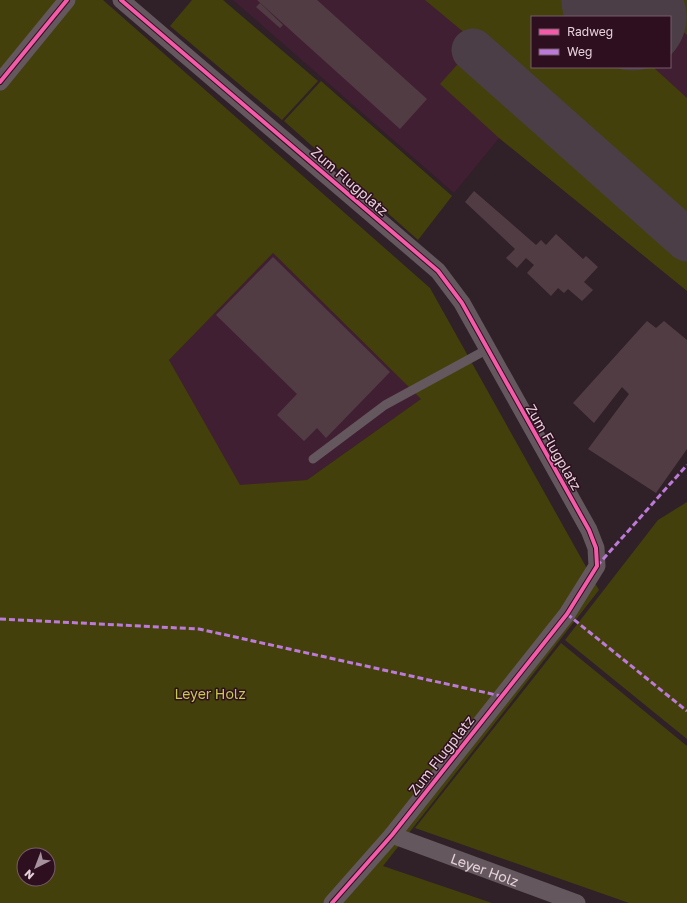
<svg xmlns="http://www.w3.org/2000/svg" width="687" height="903" viewBox="0 0 687 903" font-family="'Golos Text',sans-serif">
<rect width="100%" height="100%" fill="#302028"/>
<g fill="#411f32" fill-rule="evenodd">
<path d="M233 0H687V291L499 138 454 193ZM532 17H670V67H532Z"/>
<path d="M273 253 421 399 307 480 240 486 169 360Z"/>
</g>
<g fill="#43400b" fill-rule="evenodd">
<path d="M0 0H103L430 288 599 590 383 866 492 903H0ZM273 253 421 399 307 480 240 485 169 360ZM24 855H48V879H24Z"/>
<path d="M192 0H223L318 81 282 120 170 26Z"/>
<path d="M425 0H580L598 17H532V67H653L687 98V229L478 44Z"/>
<path d="M649 0H687V35L670 20V17H667Z"/>
<path d="M464 57H467L687 254V291L499 138 440 84Z"/>
<path d="M321 81 452 196 418 240 284 121Z"/>
<path d="M687 502V739L565 640 658 520Z"/>
<path d="M561 643 687 746V903H629L415 828Z"/>
</g>
<g fill="none" stroke-linecap="round" stroke-linejoin="round">
<path stroke="#4c3e46" stroke-width="43" d="M473 50 687 240"/>
<path stroke="#4c3e46" stroke-width="107" d="M615 0 633 17"/>
</g>
<g fill="#523c44">
<path d="M257 0H317L427 99 400 129Z"/>
<path d="M260 3 283 25 280 28 256 7Z"/>
<path d="M474 191 536 245 541 240 546 245 556 234 583 259 586 256 598 267 584 282 593 290 582 301 568 289 564 293 558 288 551 296 527 273 534 265 526 258 517 268 506 258 515 249 465 202Z"/>
<path d="M273 257 390 372 326 438 317 428 304 441 277 415 297 394 216 315Z"/>
<path d="M647 321 656 328 664 321 687 340V449L656 493 588 449 629 394 622 387 594 423 573 403Z"/>
</g>
<g fill="none" stroke-linecap="round" stroke-linejoin="round">
<path stroke="#64575e" stroke-width="9" d="M313 459 385 405 486 350"/>
<g stroke="#64575e" stroke-width="17">
<path d="M121 0 438 271 462 303 589 530 596 548 597 566 567 614 392 835 332 903"/>
<path d="M0 82 67 0"/>
<path id="s1" d="M392 835 577 903"/>
</g>
<g stroke="#bd7bd9" stroke-width="3" stroke-dasharray="6 3" stroke-linecap="butt">
<path d="M597 566 687 465"/>
<path d="M567 614 687 711"/>
<path d="M0 619 199 629 501 696"/>
</g>
<defs>
<g id="cycleway">
<path d="M121 0 438 271 462 303 589 530 596 548 597 566 567 614 392 835 332 903"/>
<path d="M0 82 67 0"/>
</g>
</defs>
<use href="#cycleway" stroke="#2d0f1f" stroke-width="6"/>
<use href="#cycleway" stroke="#f35aa7" stroke-width="4"/>
</g>
<g text-anchor="middle" dominant-baseline="central" stroke-width="3" stroke-linejoin="round" paint-order="stroke">
<g font-size="14" fill="#e6d0da" stroke="#2d0f1f">
<text transform="translate(350 181) rotate(41)">Zum Flugplatz</text>
<text transform="translate(554 447) rotate(60)">Zum Flugplatz</text>
<text transform="translate(441 755) rotate(-52)">Zum Flugplatz</text>
<text stroke="none"><textPath href="#s1" startOffset="99">Leyer Holz</textPath></text>
</g>
<g font-size="14" fill="#c8c84c" stroke="#2d0f1f">
<text x="210" y="693">Leyer Holz</text>
</g>
</g>
<rect x="531" y="16" width="140" height="52" fill="#2d0f1f" stroke="#775c6a"/>
<rect x="539" y="29" width="20" height="6" fill="#f35aa7" stroke="#775c6a"/>
<text x="567" y="36" font-size="12" fill="#e6d0da">Radweg</text>
<rect x="539" y="49" width="20" height="6" fill="#bd7bd9" stroke="#775c6a"/>
<text x="567" y="56" font-size="12" fill="#e6d0da">Weg</text>
<g transform="translate(36 867) rotate(222)"><circle r="19" fill="#2d0f1f" stroke="#775c6a"/>
<path d="M0-3L7 15L0 10L-7 15Z" fill="#a6929c"/>
<text y="-6" font-size="11" font-weight="bold" text-anchor="middle" fill="#e6d0da">N</text>
</g>
</svg>
